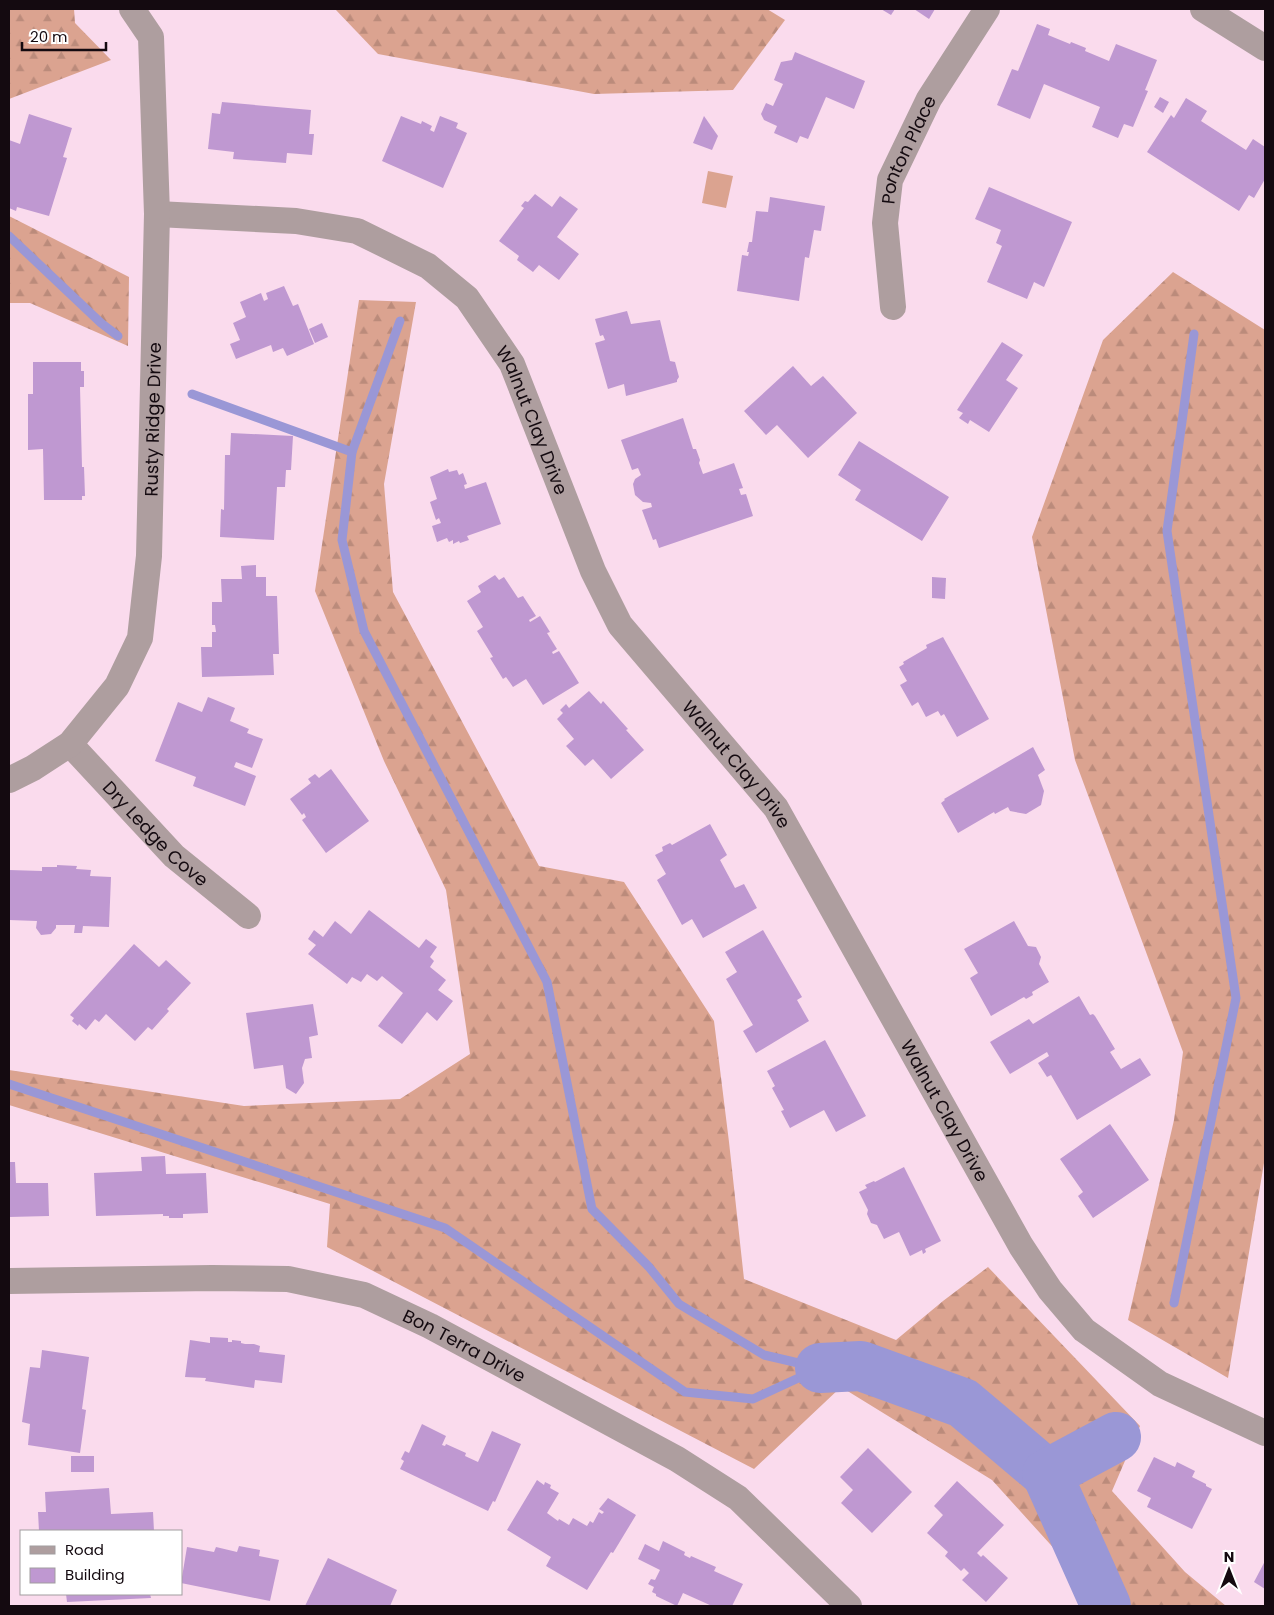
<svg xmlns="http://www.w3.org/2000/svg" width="1274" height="1615" viewBox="0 0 1274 1615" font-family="Poppins,sans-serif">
<defs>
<pattern id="forest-firs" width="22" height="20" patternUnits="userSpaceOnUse" patternTransform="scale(1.25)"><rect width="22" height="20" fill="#dba390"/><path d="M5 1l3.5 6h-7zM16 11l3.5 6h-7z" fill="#bb8b7b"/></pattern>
</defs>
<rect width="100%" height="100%" fill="#fadbed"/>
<path fill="#dba390" d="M708 171 733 176 726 208 702 203Z"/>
<g fill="url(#forest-firs)">
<path d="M9 9H74L75 23 111 60 9 99Z"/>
<path d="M335 9H767L785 20 733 90 594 94 378 54Z"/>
<path d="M9 216 129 277 128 346 30 303H9Z"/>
<path d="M1173 272 1265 330V1157L1228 1378 1128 1320 1174 1120 1183 1052 1075 760 1032 537 1103 340Z"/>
<path d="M359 300 416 302 384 484 393 592 539 866 624 882 714 1021 729 1142 744 1279 896 1340 943 1301 988 1267 1140 1426 1112 1491 1185 1572 1226 1606H1104L1059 1554 992 1480 841 1387 754 1469 327 1247 330 1204 9 1105V1070L244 1106 400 1099 470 1054 446 890 384 761 315 591Z"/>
</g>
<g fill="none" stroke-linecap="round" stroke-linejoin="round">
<g stroke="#9a97d6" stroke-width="9">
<path d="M9 236 101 323 118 336"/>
<path d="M192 394 352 452 342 540 364 631 547 982 592 1209 649 1267 679 1304 764 1355 820 1368"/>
<path d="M352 452 400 321"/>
<path d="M9 1084 445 1228 685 1392 753 1399 820 1368"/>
<path d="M1174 1303 1236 998 1167 531 1194 334"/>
</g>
<g stroke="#9a97d6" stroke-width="50">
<path d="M820 1368 861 1366 963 1403 1047 1474"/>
<path d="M1106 1606 1047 1474 1116 1437"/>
</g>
</g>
<g fill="#bf98d1">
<path d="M881 9H895L891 15Z"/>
<path d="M914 9H935L929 19Z"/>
<path d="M1037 24 1050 29 1048 35 1070 44 1071 42 1086 48 1085 51 1109 61 1116 44 1157 60 1145 90 1148 91 1133 127 1124 124 1118 138 1092 127 1100 107 1044 84 1030 119 997 105 1012 69 1018 71Z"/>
<path d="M795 52 865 81 854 109 826 97 808 139 800 136 797 143 774 133 777 126 764 120 761 114 766 103 773 106 783 84 774 80 781 62 792 60Z"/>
<path d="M1160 97 1169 102 1163 113 1154 107Z"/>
<path d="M1186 98 1207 111 1201 121 1246 150 1253 139 1265 147V179L1254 198 1249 195 1239 211 1147 152 1171 115 1174 118Z"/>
<path d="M222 102 311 110 309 134H314L312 155 287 153 286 163 233 159 234 152 208 149 212 113 220 114Z"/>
<path d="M29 114 72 128 63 157 67 158 49 216 17 207 16 211 9 208V140L20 144Z"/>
<path d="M401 116 421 124 422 121 432 126 430 130 434 132 440 116 458 123 456 128 467 133 443 188 382 161Z"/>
<path d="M704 116 718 136 712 150 693 143Z"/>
<path d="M989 187 1072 222 1044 287 1034 282 1027 299 987 282 1002 246 996 243 1001 230 975 219Z"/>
<path d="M535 194 552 207 560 196 578 209 557 237 579 254 559 280 539 265 533 272 517 260 519 256 499 241 524 208 521 206 525 201 528 202Z"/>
<path d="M770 197 825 206 821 231 814 230 809 258 805 257 799 301 737 291 742 255 748 256 749 252H747L749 242H752L756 211 768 212Z"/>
<path d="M284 286 293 306 298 304 314 344 287 356 283 348 273 352 271 345 236 359 230 344 240 340 233 323 246 317 240 302 261 293 264 301 268 299 266 293Z"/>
<path d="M627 311 631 324 660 320 670 361 675 362 679 377 677 380V382L626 396 624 384 608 389 595 343 605 340 603 335 600 336 595 319Z"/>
<path d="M322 323 328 337 315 343 309 329Z"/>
<path d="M1002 342 1023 355 1006 380 1018 388 989 432 970 420 968 424 959 418 963 413 957 410Z"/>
<path d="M33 362H81V371H84V387H80L82 467H84L85 496H82V500H44L43 449 28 450V394H33Z"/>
<path d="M793 366 811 386 823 376 857 413 808 458 777 425 766 435 744 411Z"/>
<path d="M683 418 693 449H696L700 460 699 463 703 474 734 463 743 488 739 489 741 495 746 494 753 516 659 548 656 539 653 540 642 510 652 507 651 503 643 502 635 495 633 484 635 479 641 475 638 468 632 470 621 440Z"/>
<path d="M231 433 293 436 291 470H286L285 487H277L274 540 220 537 221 509 224 510 225 455H230Z"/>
<path d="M859 441 949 497 922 541 855 500 861 490 838 475Z"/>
<path d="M448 469 449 472 457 470 459 475 463 473 467 484 464 485 465 489 486 482 501 524 467 536 469 540 460 543 459 541 453 544V540L449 542 447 538 437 542 432 526 441 523 439 518 436 520 430 502 437 499 430 477Z"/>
<path d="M256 565V577H266V596H277L279 654H273L274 675 202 677 201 647H212V632H216L215 625H212V602H222L221 579H242L241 566Z"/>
<path d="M495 575 499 580 504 577 518 598 523 596 536 616 529 620 530 622 540 616 550 632 547 633 557 649 552 652 553 654 559 651 579 683 543 705 526 679 513 687 506 677 503 679 490 658 493 657 477 631 483 627 467 601 481 592 478 586Z"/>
<path d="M932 577 946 578 945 599 932 598Z"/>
<path d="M943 637 989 719 957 737 944 714 941 716 938 711 926 717 918 702 912 706 900 685 907 681 899 667 904 664 903 662 927 648 926 645Z"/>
<path d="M589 691 601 704 603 701 628 729 626 730 644 750 611 779 593 759 585 766 566 746 574 739 557 719 563 713 560 710 566 704 569 708Z"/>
<path d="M208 697 235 708 230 721 249 729 247 733 263 739 252 768 236 762 234 767 256 776 245 806 193 786 196 777 155 761 178 702 202 712Z"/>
<path d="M1033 747 1045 770 1038 775 1044 791 1041 805 1026 814 1010 811 1008 807 995 814 994 812 958 833 941 803 945 800 944 799Z"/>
<path d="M331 769 369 821 326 853 302 820 306 817 304 813 302 815 290 799 311 783 308 779 315 774 319 778Z"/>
<path d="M710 824 727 855 720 860 735 888 744 884 757 908 703 938 692 919 682 925 657 880 666 874 655 855 663 851 662 847 670 843 672 845Z"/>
<path d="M57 865 77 866 76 869 91 870 90 876 111 877 109 927 83 926 82 933H74L75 925H56V928L51 934 41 935 36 928 37 921 9 920V870L42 871V867H57Z"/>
<path d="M369 910 419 948 426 939 437 947 430 957 434 961 430 967 446 980 438 990 453 1001 437 1021 427 1012 402 1044 378 1026 403 993 382 976 377 981 367 974 361 982 352 977 347 984 308 954 316 945 308 939 314 930 323 937 335 921 351 934Z"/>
<path d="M1014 921 1028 946 1036 947 1041 957 1039 964 1049 982 1032 992 1033 995 1026 999 1024 997 991 1016 970 978 978 973 964 949Z"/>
<path d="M763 930 802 997 797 1000 809 1021 756 1053 743 1031 753 1025 726 979 737 972 725 952Z"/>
<path d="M134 944 159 967 166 960 191 983 167 1009 169 1011 152 1030 148 1027 135 1041 106 1014 99 1022 95 1019 86 1030 79 1024 78 1026 72 1021 74 1018 70 1015Z"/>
<path d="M1079 996 1090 1015 1093 1014 1095 1016 1115 1049 1110 1052 1121 1069 1140 1058 1151 1075 1077 1120 1051 1075 1047 1077 1038 1063 1049 1056 1047 1052 1010 1074 990 1042 1029 1019 1033 1024Z"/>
<path d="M313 1004 318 1035 309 1037 312 1058 305 1059 302 1068 304 1083 296 1094 286 1088 283 1065 254 1069 246 1013Z"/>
<path d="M825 1040 866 1116 836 1132 824 1110 790 1128 781 1111 784 1110 772 1088 775 1086 767 1071Z"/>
<path d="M1110 1124 1149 1180 1093 1218 1078 1196 1083 1192 1060 1159Z"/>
<path d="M165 1156 166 1174 206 1173 208 1213 183 1214V1218H169V1216H163V1214L96 1216 94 1173 142 1171 141 1157Z"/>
<path d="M9 1162H15L16 1183H48L49 1216 9 1217Z"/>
<path d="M904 1167 941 1241 925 1249 926 1252 923 1254 922 1250 910 1256 899 1232 884 1239 877 1225 871 1223 867 1214 868 1210 859 1192 867 1188 865 1185 874 1181 875 1182Z"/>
<path d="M210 1337 228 1338V1342H232V1340L241 1341V1343L245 1344H254L260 1346 259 1352 285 1355 282 1383 255 1380 254 1388 205 1381 206 1378 185 1377 190 1340 210 1343Z"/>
<path d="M42 1350 89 1357 82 1409 86 1410 80 1453 28 1445 30 1424 22 1422 30 1367 40 1368Z"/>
<path d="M422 1424 446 1436 442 1445 445 1446 446 1444 466 1453 465 1456 478 1462 492 1431 521 1444 495 1502 493 1501 488 1511 400 1469 404 1461 401 1459 405 1451 409 1453Z"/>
<path d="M868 1448 912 1492 872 1533 841 1503 853 1490 840 1477Z"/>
<rect x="71" y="1456" width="23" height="16"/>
<path d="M1154 1457 1175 1467 1177 1462 1195 1471 1192 1477 1206 1484V1486L1212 1489 1192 1529 1147 1507 1151 1498 1137 1491Z"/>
<path d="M537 1480 544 1485 545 1482 551 1485 550 1488 559 1493 547 1513 558 1521 559 1519 569 1525 573 1518 587 1526 590 1521 593 1523 599 1512 602 1514 604 1512 599 1509 608 1498 636 1515 613 1553 611 1552 587 1590 546 1566 551 1557 507 1530Z"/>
<path d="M957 1481 1004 1525 977 1553 981 1557 983 1555 1008 1578 986 1602 962 1580 969 1573 964 1568 961 1571 945 1556 948 1552 927 1533 943 1515 934 1506Z"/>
<path d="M109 1488 111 1514 153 1512 154 1531H39L38 1512H46L45 1492Z"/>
<path d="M663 1541 685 1552 684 1555 690 1558 691 1556 716 1567 714 1571 743 1584 732 1606H712L683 1593 677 1606 656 1596V1594L652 1592 654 1587 648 1584 651 1579 655 1580 660 1570 638 1559 645 1544 659 1551Z"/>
<path d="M239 1546 260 1550 259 1556 279 1560 270 1601 181 1583 187 1547 214 1552 216 1547 237 1552Z"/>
<path d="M328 1558 397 1590 390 1606H305Z"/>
<path d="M1265 1561V1589L1254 1582Z"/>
<path d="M66 1594H150L151 1598 67 1602Z"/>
</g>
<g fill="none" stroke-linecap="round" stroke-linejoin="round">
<g stroke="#ae9e9f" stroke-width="26">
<path d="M1203 9 1265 48"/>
<path id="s1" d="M157 214 296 221 357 231 428 266 467 298 512 364 593 571 620 625 776 808 1021 1246 1050 1290 1084 1330 1160 1384 1265 1433"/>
<path id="s2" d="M893 307 885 223 890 180 929 99 987 9"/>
<path id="s3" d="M70 744 174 856 248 916"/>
<path id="s4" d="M9 780 33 768 70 744 117 686 140 638 149 556 157 214 151 37 132 9"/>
<path id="s5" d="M9 1281 212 1278 288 1279 364 1295 430 1326 677 1459 738 1498 849 1606"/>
</g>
</g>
<g text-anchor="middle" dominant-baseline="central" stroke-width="4.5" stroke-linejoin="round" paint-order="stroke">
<g font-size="18" fill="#140a10" stroke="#fff">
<text stroke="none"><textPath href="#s2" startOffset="162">Ponton Place</textPath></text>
<text stroke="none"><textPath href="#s4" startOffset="418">Rusty Ridge Drive</textPath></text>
<text stroke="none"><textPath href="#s1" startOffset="470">Walnut Clay Drive</textPath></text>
<text stroke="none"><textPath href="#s1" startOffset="875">Walnut Clay Drive</textPath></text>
<text stroke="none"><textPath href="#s3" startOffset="124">Dry Ledge Cove</textPath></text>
<text stroke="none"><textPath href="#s1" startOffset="1280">Walnut Clay Drive</textPath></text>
<text stroke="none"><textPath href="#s5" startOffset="469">Bon Terra Drive</textPath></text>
</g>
</g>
<rect width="1274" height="1615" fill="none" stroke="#140a10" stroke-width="20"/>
<rect x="20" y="1530" width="162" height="65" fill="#ffffff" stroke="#a19d9f"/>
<rect x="30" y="1546" width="25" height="8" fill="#ae9e9f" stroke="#a19d9f"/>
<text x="65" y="1555" font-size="15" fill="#140a10">Road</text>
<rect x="30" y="1568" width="25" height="15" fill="#bf98d1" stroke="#a19d9f"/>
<text x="65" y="1580" font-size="15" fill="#140a10">Building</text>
<g transform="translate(1229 1570)" stroke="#ffffff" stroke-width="4" paint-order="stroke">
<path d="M0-4L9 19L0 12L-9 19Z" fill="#140a10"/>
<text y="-8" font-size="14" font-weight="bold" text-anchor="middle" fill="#140a10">N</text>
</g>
<path d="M22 42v8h84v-8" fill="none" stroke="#140a10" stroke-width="2.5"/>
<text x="30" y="42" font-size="15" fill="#140a10" stroke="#ffffff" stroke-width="4" paint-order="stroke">20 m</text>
</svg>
